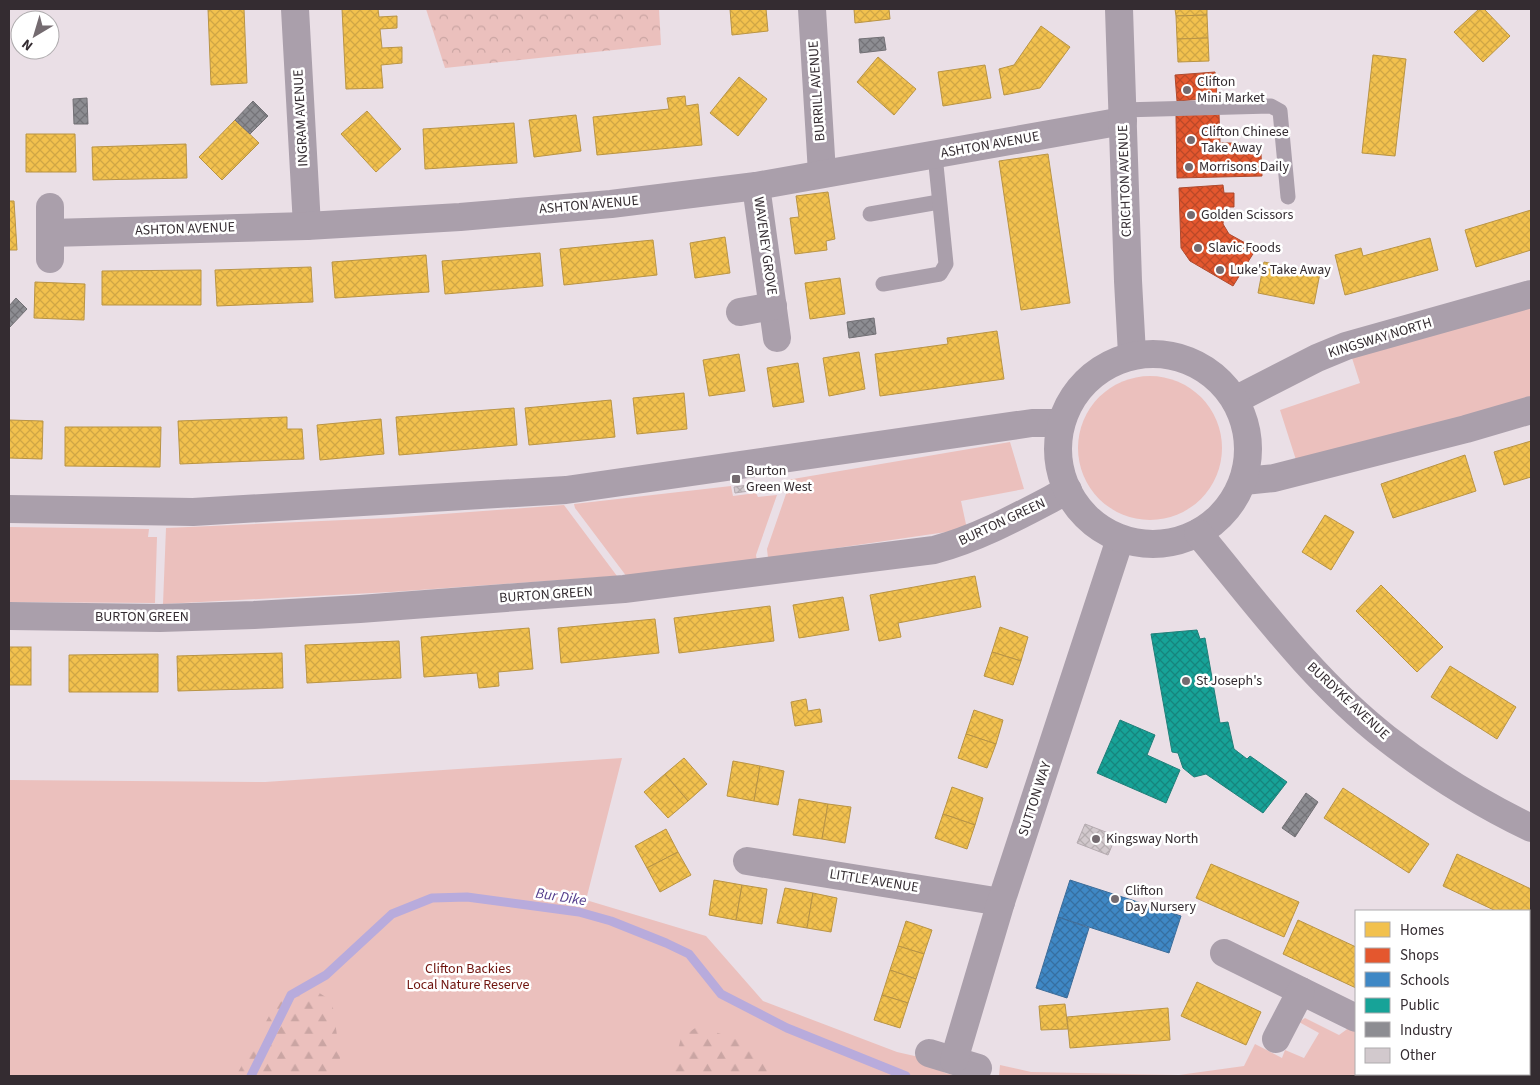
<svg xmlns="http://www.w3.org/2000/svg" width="1540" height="1085" viewBox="0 0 1540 1085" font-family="'Source Sans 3',sans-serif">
<defs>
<pattern id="forest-firs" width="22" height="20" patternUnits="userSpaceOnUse" patternTransform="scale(1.25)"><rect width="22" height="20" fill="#ebc0bd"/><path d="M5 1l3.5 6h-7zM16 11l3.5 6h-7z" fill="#caa5a3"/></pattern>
<pattern id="park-crowns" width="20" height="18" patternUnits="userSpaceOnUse" patternTransform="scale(1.25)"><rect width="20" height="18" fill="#ebc0bd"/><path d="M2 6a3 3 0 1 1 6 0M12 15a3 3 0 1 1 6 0" fill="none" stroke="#caa5a3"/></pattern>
<pattern id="homes-cross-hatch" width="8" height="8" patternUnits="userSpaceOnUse" patternTransform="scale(1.25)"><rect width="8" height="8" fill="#f2c14e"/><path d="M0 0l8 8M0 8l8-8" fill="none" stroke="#d0a645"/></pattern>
<pattern id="shops-cross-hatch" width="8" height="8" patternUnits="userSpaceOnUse" patternTransform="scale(1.25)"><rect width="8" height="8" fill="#e4572e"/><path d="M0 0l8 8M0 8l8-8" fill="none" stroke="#ba4828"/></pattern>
<pattern id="schools-cross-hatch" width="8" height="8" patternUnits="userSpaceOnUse" patternTransform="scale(1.25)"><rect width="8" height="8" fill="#3f88c5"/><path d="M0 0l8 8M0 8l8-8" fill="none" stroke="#366fa1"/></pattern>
<pattern id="public-cross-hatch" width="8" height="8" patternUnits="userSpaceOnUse" patternTransform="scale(1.25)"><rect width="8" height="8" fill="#17a398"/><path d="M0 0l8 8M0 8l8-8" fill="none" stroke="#16857d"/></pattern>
<pattern id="industry-cross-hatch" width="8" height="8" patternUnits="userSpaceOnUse" patternTransform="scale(1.25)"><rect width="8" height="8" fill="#8d8d92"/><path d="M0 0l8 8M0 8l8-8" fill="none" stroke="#747378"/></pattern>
<pattern id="building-cross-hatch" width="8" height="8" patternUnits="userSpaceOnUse" patternTransform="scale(1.25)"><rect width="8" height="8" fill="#d2c9cd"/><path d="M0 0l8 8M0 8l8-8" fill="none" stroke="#b5adb0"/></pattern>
</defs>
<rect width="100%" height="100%" fill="#eadfe6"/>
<g fill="#ebc0bd">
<path d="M1531 305V397L1297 463 1280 410 1360 383 1352 358Z"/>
<circle cx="1150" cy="448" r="72"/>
<path d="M1010 442 1024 489 961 501 967 529 768 558 767 549 786 494 787 480Z"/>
<path d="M731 486 733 496 756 493 758 497 777 495 756 555 757 561 627 577 575 508 574 504Z"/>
<path d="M564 505 617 576 391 592 163 604 166 528 389 518Z"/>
<path d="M9 527 149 529 148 537H157L155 603 9 602Z"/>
<path d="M622 758 586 900 706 936 763 1001 897 1052 919 1057 945 1073 958 1076H9V780L265 782Z"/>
<path d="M1305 1018 1339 1035 1350 1027 1356 1030V1074H1421L1426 1076H999L1000 1065 1031 1072 1179 1075 1244 1066 1255 1044 1282 1058 1285 1050 1304 1058 1319 1033 1299 1022Z"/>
</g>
<g fill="url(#forest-firs)">
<path d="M293 983 313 989 332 1001 340 1056V1076H236L274 1007Z"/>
<path d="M698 1026 738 1040 770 1069 768 1076H671L681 1038Z"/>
</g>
<path fill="url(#park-crowns)" d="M426 9H659L661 45 445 68Z"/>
<g fill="url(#homes-cross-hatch)" stroke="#b99445">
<path d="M208 9H244L247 83 211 85Z"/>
<path d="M342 9H378L379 17 397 16V28L380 29 382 48 402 47V63L381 65 383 88 346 89Z"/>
<path d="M730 9H766L768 31 732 35Z"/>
<path d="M854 9H889L890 19 855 23Z"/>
<path d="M1175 9H1207V15L1176 16Z"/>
<path d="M1479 9H1484L1510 36 1483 62 1454 32Z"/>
<path d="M1207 15 1208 38 1177 39 1176 16Z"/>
<path d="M1041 26 1070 47 1040 88 1004 95 999 69 1014 65Z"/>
<path d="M1208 38 1209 61 1178 62 1177 39Z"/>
<path d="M1373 55 1406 59 1395 156 1362 153Z"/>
<path d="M878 57 916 89 894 115 857 82Z"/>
<path d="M985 65 991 98 943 106 938 72Z"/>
<path d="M739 77 767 99 738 136 710 113Z"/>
<path d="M685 96 686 106 698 104 702 145 597 155 593 117 669 109 667 98Z"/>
<path d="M367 111 401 149 376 172 341 134Z"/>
<path d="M576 115 581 151 534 157 529 120Z"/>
<path d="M235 120 259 143 222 180 199 157Z"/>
<path d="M514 123 517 163 425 169 423 129Z"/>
<path d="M26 134H75L76 172H26Z"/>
<path d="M186 144 187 178 93 180 92 147Z"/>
<path d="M1048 154 1070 303 1021 310 999 161Z"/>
<path d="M828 192 835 239 826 241 827 250 795 254 790 218 799 217 796 196Z"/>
<path d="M9 201H14L17 250H9Z"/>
<path d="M1531 210V250L1476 267 1465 230Z"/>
<path d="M725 237 730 273 695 278 690 243Z"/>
<path d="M1430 238 1438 270 1345 295 1335 255 1361 248 1363 256Z"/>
<path d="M653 240 657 275 564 285 560 249Z"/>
<path d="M540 253 543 286 445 294 442 261Z"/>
<path d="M426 255 429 292 335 298 332 262Z"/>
<path d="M1264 262 1320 273 1314 304 1258 293Z"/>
<path d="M311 267 313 302 217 306 215 270Z"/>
<path d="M201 270V305H102V271Z"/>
<path d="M840 278 845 314 810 319 805 283Z"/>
<path d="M35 282 85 284 84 320 34 318Z"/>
<path d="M997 331 1004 379 880 396 875 354 948 344 947 338Z"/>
<path d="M859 352 865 389 829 396 823 358Z"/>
<path d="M739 354 745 391 709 396 703 360Z"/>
<path d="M798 363 804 402 773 407 767 368Z"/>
<path d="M684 393 687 429 637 434 633 398Z"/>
<path d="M611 400 615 437 529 445 525 408Z"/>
<path d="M514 408 517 445 399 455 396 417Z"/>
<path d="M287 417V429H302L304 459 180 464 178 421Z"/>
<path d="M381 419 384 454 320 460 317 425Z"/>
<path d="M9 420 43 421 42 459 9 458Z"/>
<path d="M65 427H161L160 467 65 466Z"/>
<path d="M1531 441V477L1504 485 1494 452Z"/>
<path d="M1465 455 1476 491 1393 518 1381 484Z"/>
<path d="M1325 515 1354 532 1331 570 1302 552Z"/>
<path d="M975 576 981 607 898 623 901 637 879 641 870 595Z"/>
<path d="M1381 585 1443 647 1417 672 1356 611Z"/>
<path d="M843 597 849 630 799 638 793 605Z"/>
<path d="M770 606 774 641 679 653 674 618Z"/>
<path d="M655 619 659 653 561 663 558 628Z"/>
<path d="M1000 627 1028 637 1021 661 992 652Z"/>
<path d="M529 628 533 669 498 672 499 686 479 688 477 673 424 677 421 637Z"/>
<path d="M399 641 401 678 307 683 305 645Z"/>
<rect x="9" y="647" width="22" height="38"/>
<path d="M992 652 1021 661 1013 685 984 676Z"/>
<path d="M282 653 283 688 178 691 177 656Z"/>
<path d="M158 654V692H69V655Z"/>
<path d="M1450 666 1516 707 1497 739 1431 697Z"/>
<path d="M806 699 808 711 820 709 822 722 795 726 791 702Z"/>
<path d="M974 710 1003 720 996 744 966 734Z"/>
<path d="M966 734 996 744 987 768 958 758Z"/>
<path d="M684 758 707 784 688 801 665 774Z"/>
<path d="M733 761 760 766 754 801 727 796Z"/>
<path d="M760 766 784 771 778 805 754 801Z"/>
<path d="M665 774 688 801 668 818 644 792Z"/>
<path d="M952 787 983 798 975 825 943 814Z"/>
<path d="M1343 788 1429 844 1409 873 1324 818Z"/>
<path d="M799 799 828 804 822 839 793 835Z"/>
<path d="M828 804 851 807 845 843 822 839Z"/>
<path d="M943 814 975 825 967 849 935 838Z"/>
<path d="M666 829 678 852 647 868 635 846Z"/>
<path d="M678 852 691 875 660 892 647 868Z"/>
<path d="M1457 854 1531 889V928L1529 927V911H1496L1443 886Z"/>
<path d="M1211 864 1299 902 1284 937 1196 898Z"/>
<path d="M714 880 742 885 736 920 709 915Z"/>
<path d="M742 885 767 889 762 924 736 920Z"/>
<path d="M785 888 813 893 807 928 777 923Z"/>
<path d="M813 893 837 898 831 932 807 928Z"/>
<path d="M1298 920 1356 947V988L1283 954Z"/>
<path d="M906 921 932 930 924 954 898 946Z"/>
<path d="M898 946 924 954 916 979 890 970Z"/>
<path d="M890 970 916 979 908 1003 882 995Z"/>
<path d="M1197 982 1261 1012 1246 1045 1181 1016Z"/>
<path d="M882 995 908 1003 900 1028 874 1020Z"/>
<path d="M1065 1004 1068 1029 1041 1030 1039 1006Z"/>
<path d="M1168 1008 1170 1040 1070 1048 1067 1017Z"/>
<path d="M1529 1041 1531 1043V1076H1520L1516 1074H1529Z"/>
</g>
<g fill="url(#shops-cross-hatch)" stroke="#af4a2f">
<path d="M1215 72 1217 98 1177 101 1175 75Z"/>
<path d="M1219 114 1220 143H1239L1240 154H1261L1262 176 1177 178 1176 115Z"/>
<path d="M1223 185 1224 193H1234V207H1225L1223 224 1229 234 1256 249 1233 286 1190 261 1181 248 1179 188Z"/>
</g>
<g fill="url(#schools-cross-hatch)" stroke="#3c6c99">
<path d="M1070 880 1181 916 1169 953 1058 917Z"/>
<path d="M1058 917 1089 928 1067 998 1036 988Z"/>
</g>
<g fill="url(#public-cross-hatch)" stroke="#207f79">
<path d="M1197 630 1200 639 1205 638 1220 723 1228 722 1234 749 1247 759 1250 756 1287 782 1263 813 1206 774 1194 777 1183 768 1178 753 1172 752 1151 634Z"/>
<path d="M1120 720 1155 735 1147 755 1180 770 1166 803 1097 773Z"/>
</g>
<g fill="url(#industry-cross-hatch)" stroke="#727075">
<path d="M884 37 886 50 860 53 859 39Z"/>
<path d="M87 98 88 124H74L73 99Z"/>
<path d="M253 101 268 116 250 134 235 120Z"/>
<path d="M16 298 27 309 9 328V306Z"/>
<path d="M874 318 876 334 849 338 847 322Z"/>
<path d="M1306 793 1318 802 1295 837 1282 828Z"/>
</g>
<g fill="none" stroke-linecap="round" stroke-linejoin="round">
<path stroke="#b8abdc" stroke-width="9" d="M251 1076 291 995 326 975 392 914 432 898 467 897 579 912 611 921 666 943 689 954 721 994 787 1028 906 1076"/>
</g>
<g fill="url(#building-cross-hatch)" stroke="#b5abb0">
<path d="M748 485 749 491 735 493 734 487Z"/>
<path d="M1085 824 1116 836 1108 855 1077 843Z"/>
</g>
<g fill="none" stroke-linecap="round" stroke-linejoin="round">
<g stroke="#aa9fab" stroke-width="15">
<path d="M1122 110 1271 106 1280 111 1288 197"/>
<path d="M870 214 939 202"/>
<path d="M883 284 940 274 946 264 935 155"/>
</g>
<g stroke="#aa9fab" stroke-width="28">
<path d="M295 9 307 226"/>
<path d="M812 9 822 173"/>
<path d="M756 186 777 338"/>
<path d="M50 233 307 226 460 217 611 204 756 186 1123 121"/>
<path d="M50 259V207"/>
<path d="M740 312 773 306"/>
<path d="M1235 400 1317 358 1346 346 1531 294"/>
<path d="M1244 481 1274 478 1466 429 1531 410"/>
<path d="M9 509 193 512 566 490 1032 423H1060"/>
<path d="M9 616 160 618 254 615 360 609 624 589 934 550C982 537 1024 513 1068 490"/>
<path d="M747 861 1001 902"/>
<path d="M1224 953 1356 1018"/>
<path d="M1276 1039 1301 991"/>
<path d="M929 1053 978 1068"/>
<path d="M954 1060 1001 902 1120 539"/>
<path d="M1470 1074 1474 1076"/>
</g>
<g stroke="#aa9fab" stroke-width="28">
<path d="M1119 9 1128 281 1132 354"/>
<circle cx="1153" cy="449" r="95"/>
<path d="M1198 533C1257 604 1313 681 1386 738 1431 773 1479 803 1531 828"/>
</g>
</g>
<g fill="#746b70" stroke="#fff" stroke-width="2">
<circle cx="1187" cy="90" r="5"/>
<circle cx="1191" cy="140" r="5"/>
<circle cx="1189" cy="167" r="5"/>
<circle cx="1191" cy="215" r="5"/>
<circle cx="1198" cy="248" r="5"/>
<circle cx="1220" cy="270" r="5"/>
<rect x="731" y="474" width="10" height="10" rx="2.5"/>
<circle cx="1186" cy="681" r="5"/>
<circle cx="1096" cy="839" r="5"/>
<circle cx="1115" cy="899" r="5"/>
</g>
<g text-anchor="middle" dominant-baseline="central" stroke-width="5" stroke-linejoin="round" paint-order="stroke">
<g font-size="14" fill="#342c31" stroke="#fff" text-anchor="start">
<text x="1197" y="82">Clifton<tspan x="1197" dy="16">Mini Market</tspan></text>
<text x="1201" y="132">Clifton Chinese<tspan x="1201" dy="16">Take Away</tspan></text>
<text x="1199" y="167">Morrisons Daily</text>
<text x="1201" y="215">Golden Scissors</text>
<text x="1208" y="248">Slavic Foods</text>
<text x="1230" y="270">Luke's Take Away</text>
<text x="746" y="471">Burton<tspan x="746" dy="16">Green West</tspan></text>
<text x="1196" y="681">St Joseph's</text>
<text x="1106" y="839">Kingsway North</text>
<text x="1125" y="891">Clifton<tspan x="1125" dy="16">Day Nursery</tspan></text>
</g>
<g font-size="14" fill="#342c31" stroke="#fff">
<text transform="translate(817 91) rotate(-94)">BURRILL AVENUE</text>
<text transform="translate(301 118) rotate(-93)">INGRAM AVENUE</text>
<text transform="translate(990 145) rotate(-10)">ASHTON AVENUE</text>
<text transform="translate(1125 181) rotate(-92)">CRICHTON AVENUE</text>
<text transform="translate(589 205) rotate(-5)">ASHTON AVENUE</text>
<text transform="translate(185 229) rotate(-2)">ASHTON AVENUE</text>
<text transform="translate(765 246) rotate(82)">WAVENEY GROVE</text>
<text transform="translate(1380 338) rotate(-17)">KINGSWAY NORTH</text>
<text transform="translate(1002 522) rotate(-25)">BURTON GREEN</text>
<text transform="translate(546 595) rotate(-4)">BURTON GREEN</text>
<text x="142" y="617">BURTON GREEN</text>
<text transform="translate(1348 701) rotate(43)">BURDYKE AVENUE</text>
<text transform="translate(1035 799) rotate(-72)">SUTTON WAY</text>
<text transform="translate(874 881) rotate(9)">LITTLE AVENUE</text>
</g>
<g font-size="14" fill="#6f140e" stroke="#fff">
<text x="468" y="969">Clifton Backies<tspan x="468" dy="16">Local Nature Reserve</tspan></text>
</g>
<g font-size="15" font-style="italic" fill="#543d8c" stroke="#fff">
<text transform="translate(561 897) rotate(9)">Bur Dike</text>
</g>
</g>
<rect width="1540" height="1085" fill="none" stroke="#342c31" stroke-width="20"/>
<rect x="1355" y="910" width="175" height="165" fill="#ffffff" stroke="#aeabad"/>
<rect x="1365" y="922" width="25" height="15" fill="#f2c14e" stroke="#aeabad"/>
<text x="1400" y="935" font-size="15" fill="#342c31">Homes</text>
<rect x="1365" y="948" width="25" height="15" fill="#e4572e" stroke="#aeabad"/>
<text x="1400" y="960" font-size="15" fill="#342c31">Shops</text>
<rect x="1365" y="972" width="25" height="15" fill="#3f88c5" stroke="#aeabad"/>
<text x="1400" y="985" font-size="15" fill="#342c31">Schools</text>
<rect x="1365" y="998" width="25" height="15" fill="#17a398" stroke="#aeabad"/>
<text x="1400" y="1010" font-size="15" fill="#342c31">Public</text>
<rect x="1365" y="1022" width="25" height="15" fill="#8d8d92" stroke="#aeabad"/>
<text x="1400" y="1035" font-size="15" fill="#342c31">Industry</text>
<rect x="1365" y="1048" width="25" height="15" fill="#d2c9cd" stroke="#aeabad"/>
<text x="1400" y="1060" font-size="15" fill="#342c31">Other</text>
<g transform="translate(35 35) rotate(218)"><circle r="24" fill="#ffffff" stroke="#aeabad"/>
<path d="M0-4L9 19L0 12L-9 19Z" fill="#746b70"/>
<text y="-8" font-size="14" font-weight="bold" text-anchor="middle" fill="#342c31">N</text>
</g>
</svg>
